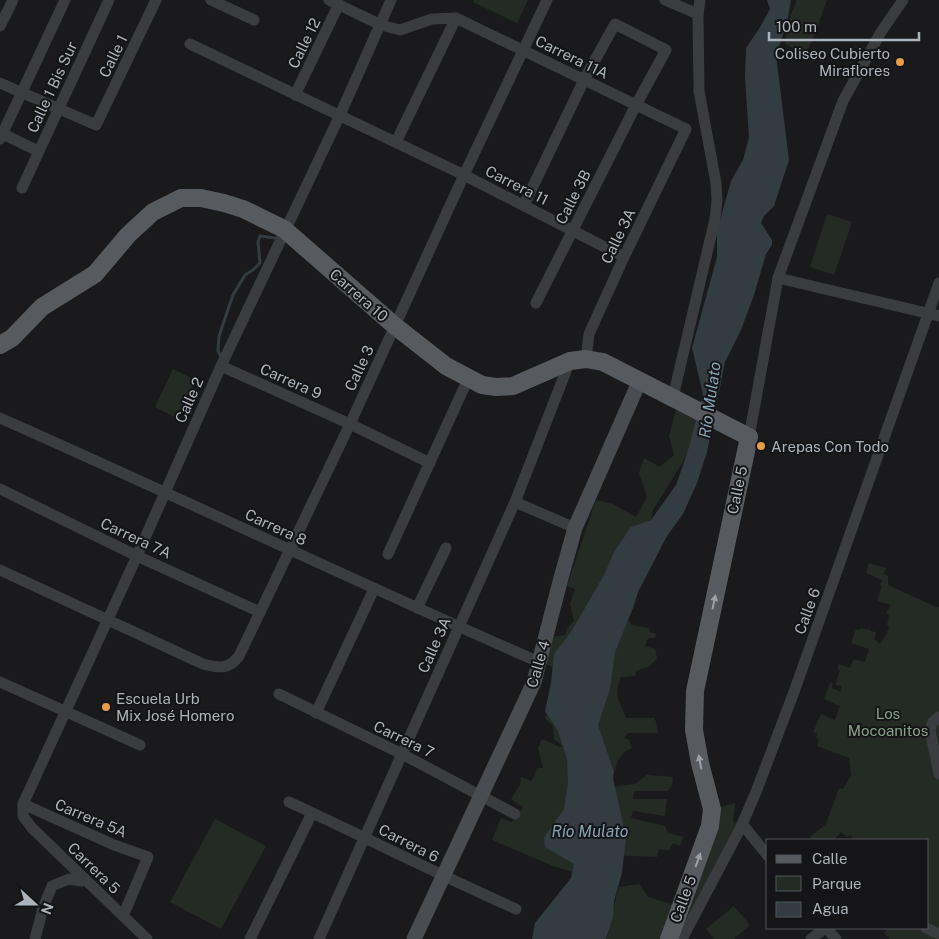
<svg xmlns="http://www.w3.org/2000/svg" width="939" height="939" viewBox="0 0 939 939" font-family="'Public Sans',sans-serif">
<rect width="100%" height="100%" fill="#1a1a1c"/>
<g fill="#242b24">
<path d="M474 0H528L517 23 473 2Z"/>
<path d="M797 0H827C821 15 814 42 805 53L785 44 790 16Z"/>
<path d="M827 214 852 222 834 275 810 267Z"/>
<path d="M173 369 195 380 176 418 155 407Z"/>
<path d="M676 410 707 423 653 510 644 552 595 631 575 873 553 866 492 840 501 818 511 822 519 815 523 807 511 799 520 785 521 777 532 781 537 768H543L538 748 542 739 560 747 562 746 554 739 553 726 545 718 560 671 544 663 550 637 565 635 567 628 574 621 570 604 575 589 567 586 596 500 613 504 636 517 647 497 639 473 644 458 660 467 674 455 669 436Z"/>
<path d="M869 563 886 568 884 574 888 576V585L936 607H939V939H890L884 933 888 929 887 928H928V840H855L850 835 847 837 841 832 834 840H814L810 837 826 824 839 788 843 789 851 776 849 758 817 746 819 740 816 738 817 733 813 732 821 714 835 720 840 706 824 699 830 683H833L832 688 841 692 842 686 835 685 840 671 837 669 839 664 850 668 854 659 865 662 869 649 851 643 856 629 860 630 861 628 867 630 868 629 876 633 874 639 880 644 887 634 889 626 887 625 889 615 886 613 891 605 877 601 882 586 880 585 882 580 866 573Z"/>
<path d="M627 618 632 625 649 628 650 632 656 634 655 638H648L645 646 655 649 657 658 650 666 636 671 635 676 621 677C613 699 619 698 626 718H655L658 733H627L625 738 629 740 632 748C620 752 618 761 614 772L604 770 581 685Z"/>
<path d="M647 775 673 777 672 785 668 791H634L633 799H667L665 816 633 811 631 818 665 826 668 833 683 837 680 846 673 843 669 851 659 849 657 857 610 855 609 787 635 784Z"/>
<path d="M735 803 733 821 740 829 682 939H669L712 809Z"/>
<path d="M215 819 266 846 221 929 170 902Z"/>
<path d="M639 884 648 897 675 905 664 939H606C613 922 613 904 619 887Z"/>
<path d="M734 906 750 925 734 939H714L706 929Z"/>
</g>
<path fill="#323c41" d="M767 0H791L787 23 776 55 789 160 774 206 764 216 761 223 772 240V245L766 254 754 295 741 330 725 362 707 452 697 483 683 514 667 536 638 592 633 608 615 652 610 689 598 725 614 772 613 778 626 837 622 873 614 901 613 917 606 939H532L535 923 571 878 574 864 545 847 544 838 564 809 568 783 567 759 558 731 545 711 551 683 554 654 571 632 604 575 614 552 631 527 651 520 676 485 687 454 703 394 692 348 717 257V231L731 181 743 160 749 137 745 78 746 48 759 29 770 9Z"/>
<g fill="none" stroke-linecap="round" stroke-linejoin="round">
<path stroke="#323c41" stroke-width="3" d="M221 356 218 351 219 336 233 295 245 275 253 270 260 263 258 242 260 236 275 238"/>
<g stroke="#3b3c40" stroke-width="11">
<path d="M211 0 254 20"/>
<path d="M329 0 381 25 400 30 432 19 456 18 686 129 624 257 589 334 586 359"/>
<path d="M665 0 698 14"/>
<path d="M0 26 13 0"/>
<path d="M190 44 464 175 624 257"/>
<path d="M0 83 96 125 156 0"/>
<path d="M295 95 339 4"/>
<path d="M3 134 38 151"/>
<path d="M0 139 65 0"/>
<path d="M396 142 456 18"/>
<path d="M22 188 109 0"/>
<path d="M524 205 584 80 615 24 666 50 636 105 536 303"/>
<path d="M778 278 939 316"/>
<path d="M221 366 350 424 430 463"/>
<path d="M673 397 715 219 717 201 716 183 699 91 698 14 700 0"/>
<path d="M0 418C181 498 358 583 539 662"/>
<path d="M749 437 778 278 843 101 881 32 903 0"/>
<path d="M0 489 137 556 260 612"/>
<path d="M515 502 575 528"/>
<path d="M388 554 468 379"/>
<path d="M0 570 203 664C220 668 228 670 239 656L350 424 464 175 547 0"/>
<path d="M417 608 446 548"/>
<path d="M0 682 140 745"/>
<path d="M279 694 402 754 515 814"/>
<path d="M316 713 374 589"/>
<path d="M939 717 933 722 930 730 939 774"/>
<path d="M289 802C365 837 439 875 516 909"/>
<path d="M23 804 114 845 148 857 123 916"/>
<path d="M742 824 768 856"/>
<path d="M826 928 836 939"/>
<path d="M926 928 939 934"/>
<path d="M35 939 43 908 52 886 69 879 81 881 85 879"/>
<path d="M147 939 32 828 23 816V804L137 556 221 366 340 115 391 0"/>
<path d="M250 939 312 813"/>
<path d="M319 939 515 502 570 361"/>
<path d="M682 939 740 829 756 792 794 692 939 283"/>
<path d="M811 939 825 928"/>
</g>
<path stroke="#494c50" stroke-width="15" d="M414 939 534 682 561 578 575 528 640 380"/>
<path stroke="#575a5f" stroke-width="18" d="M0 345 12 338 42 307 95 274 128 235 153 212 181 198H201L224 203 243 209 284 229 395 326 446 366 482 385 496 387 513 386 570 361 586 359 603 362 749 437 695 691 694 730 700 763 712 809 710 826 669 939"/>
</g>
<defs><path id="oneway-solid" d="M-6-.8H1V-3.2L6.5 0L1 3.2V.8H-6Z" transform="scale(1.25)"/></defs>
<g fill="#9ca1a8">
<use href="#oneway-solid" transform="translate(714 602) rotate(-78)"/>
<use href="#oneway-solid" transform="translate(700 762) rotate(-101)"/>
<use href="#oneway-solid" transform="translate(698 860) rotate(-70)"/>
</g>
<g fill="#e59d48" stroke="#151517" stroke-width="2">
<circle cx="900" cy="62" r="5"/>
<circle cx="761" cy="446" r="5"/>
<circle cx="106" cy="707" r="5"/>
</g>
<g text-anchor="middle" dominant-baseline="central" stroke-width="4" stroke-linejoin="round" paint-order="stroke">
<g font-size="15" fill="#adb3ba" stroke="#151517">
<text transform="translate(304 43) rotate(-64)">Calle 12</text>
<text transform="translate(113 56) rotate(-64)">Calle 1</text>
<text transform="translate(572 57) rotate(26)">Carrera 11A</text>
<text transform="translate(52 87) rotate(-65)">Calle 1 Bis Sur</text>
<text transform="translate(517 185) rotate(27)">Carrera 11</text>
<text transform="translate(573 197) rotate(-63)">Calle 3B</text>
<text transform="translate(618 236) rotate(-64)">Calle 3A</text>
<text transform="translate(359 295) rotate(41)">Carrera 10</text>
<text transform="translate(359 368) rotate(-65)">Calle 3</text>
<text transform="translate(291 381) rotate(24)">Carrera 9</text>
<text transform="translate(189 400) rotate(-66)">Calle 2</text>
<text transform="translate(737 490) rotate(-78)">Calle 5</text>
<text transform="translate(276 527) rotate(25)">Carrera 8</text>
<text transform="translate(136 538) rotate(25)">Carrera 7A</text>
<text transform="translate(807 611) rotate(-70)">Calle 6</text>
<text transform="translate(434 645) rotate(-66)">Calle 3A</text>
<text transform="translate(538 664) rotate(-74)">Calle 4</text>
<text transform="translate(404 739) rotate(26)">Carrera 7</text>
<text transform="translate(91 818) rotate(23)">Carrera 5A</text>
<text transform="translate(409 843) rotate(27)">Carrera 6</text>
<text transform="translate(94 868) rotate(44)">Carrera 5</text>
<text transform="translate(683 899) rotate(-70)">Calle 5</text>
</g>
<g font-size="15" fill="#adb3ba" stroke="#151517" text-anchor="start">
<text x="890" y="53" text-anchor="end">Coliseo Cubierto<tspan x="890" dy="17">Miraflores</tspan></text>
<text x="771" y="446">Arepas Con Todo</text>
<text x="116" y="698">Escuela Urb<tspan x="116" dy="17">Mix José Homero</tspan></text>
</g>
<g font-size="15" fill="#87a386" stroke="#151517">
<text x="888" y="713">Los<tspan x="888" dy="17">Mocoanitos</tspan></text>
</g>
<g font-size="16" font-style="italic" fill="#87a3b2" stroke="#151517">
<text transform="translate(710 400) rotate(-82)">Río Mulato</text>
<text x="590" y="831">Río Mulato</text>
</g>
</g>
<rect x="766" y="839" width="162" height="90" fill="#151517" stroke="#525458"/>
<rect x="776" y="855" width="25" height="8" fill="#575a5f" stroke="#525458"/>
<text x="812" y="864" font-size="15" fill="#adb3ba">Calle</text>
<rect x="776" y="876" width="25" height="15" fill="#242b24" stroke="#525458"/>
<text x="812" y="889" font-size="15" fill="#adb3ba">Parque</text>
<rect x="776" y="902" width="25" height="15" fill="#323c41" stroke="#525458"/>
<text x="812" y="914" font-size="15" fill="#adb3ba">Agua</text>
<g transform="translate(35 904) rotate(111)" stroke="#151517" stroke-width="4" paint-order="stroke">
<path d="M0-4L9 19L0 12L-9 19Z" fill="#adb3ba"/>
<text y="-8" font-size="14" font-weight="bold" text-anchor="middle" fill="#adb3ba">N</text>
</g>
<path d="M769 32v8h150v-8" fill="none" stroke="#adb3ba" stroke-width="2.5"/>
<text x="776" y="32" font-size="15" fill="#adb3ba" stroke="#151517" stroke-width="4" paint-order="stroke">100 m</text>
</svg>
